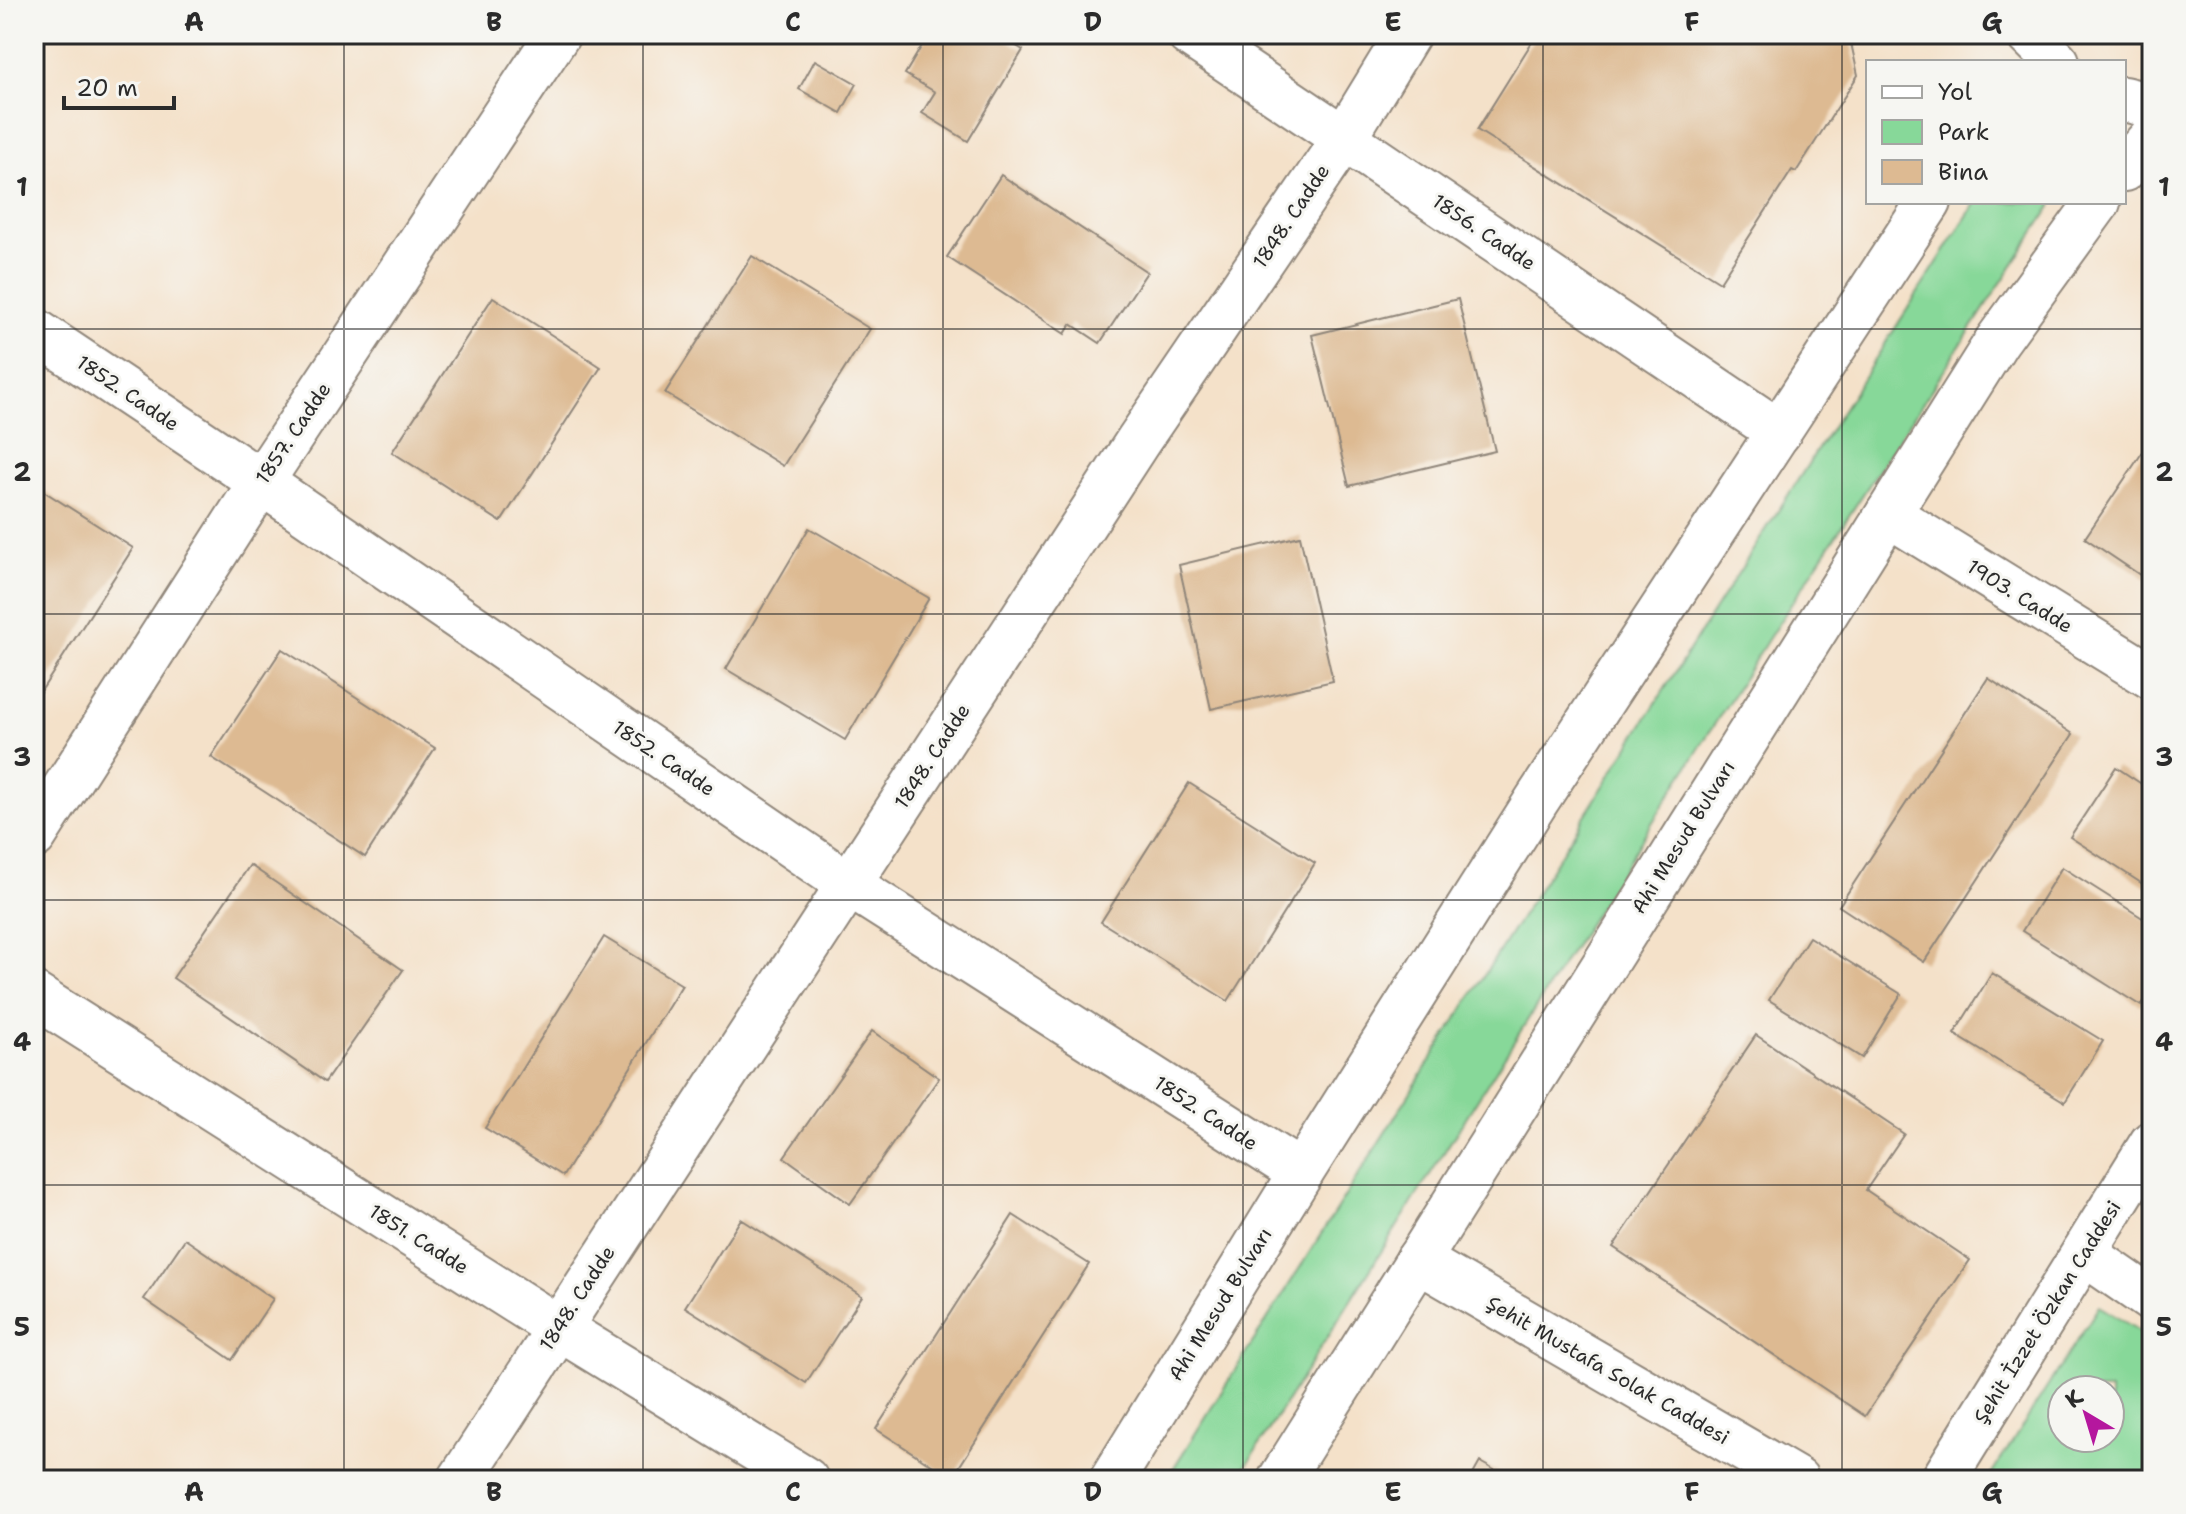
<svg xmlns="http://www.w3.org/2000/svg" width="2186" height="1514" viewBox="0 0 2186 1514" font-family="'Shantell Sans',sans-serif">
<rect width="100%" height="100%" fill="#f6f6f2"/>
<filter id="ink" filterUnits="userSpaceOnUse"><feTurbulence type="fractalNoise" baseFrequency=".0125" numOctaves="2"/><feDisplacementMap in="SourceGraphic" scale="16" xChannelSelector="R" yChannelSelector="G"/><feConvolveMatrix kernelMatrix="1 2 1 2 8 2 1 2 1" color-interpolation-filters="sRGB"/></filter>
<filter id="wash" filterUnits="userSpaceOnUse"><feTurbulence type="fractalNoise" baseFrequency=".006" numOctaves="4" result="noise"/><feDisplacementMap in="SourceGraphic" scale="32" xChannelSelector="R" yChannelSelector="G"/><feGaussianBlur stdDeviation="1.8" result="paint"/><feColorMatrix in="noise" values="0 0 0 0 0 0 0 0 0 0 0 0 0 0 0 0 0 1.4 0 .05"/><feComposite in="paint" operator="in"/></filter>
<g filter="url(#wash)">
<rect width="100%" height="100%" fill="#f4e1c9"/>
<g fill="#87d899" stroke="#598262" stroke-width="2" fill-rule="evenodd">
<path d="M1976 202H2054L1769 638 1237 1480H1166L1712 614Z"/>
<path d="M2099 1306 2152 1339V1480H1988ZM2062 1390H2110V1438H2062Z"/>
</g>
<g id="blocks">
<g fill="#ddba92">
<path d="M929 34H996L1023 50 968 141 922 113 935 92 905 74Z"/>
<path d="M1537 34H1849L1858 75 1796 172 1792 170 1720 282 1477 130Z"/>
<path d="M815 60 857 84 841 113 799 89Z"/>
<path d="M1001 175 1147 272 1100 343 1071 324 1065 334 947 257Z"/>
<path d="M752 256 870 329 783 466 665 393Z"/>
<path d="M493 297 601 367 501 522 392 452Z"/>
<path d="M1458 299 1495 451 1349 486 1312 335Z"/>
<path d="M2152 438V583L2085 538Z"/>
<path d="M34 485 133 548 34 702Z"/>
<path d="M809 528 929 598 845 740 726 669Z"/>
<path d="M1300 536 1333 681 1211 709 1179 565Z"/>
<path d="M282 649 435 748 365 857 211 757Z"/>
<path d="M1988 678 2073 734 1924 962 1839 906Z"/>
<path d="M2116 767 2152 791V890L2070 837Z"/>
<path d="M1189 783 1315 863 1228 1001 1101 922Z"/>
<path d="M250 865 403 970 325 1082 173 978Z"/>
<path d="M2062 867 2152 924V989L2141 1006 2022 931Z"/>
<path d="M604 937 682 985 563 1176 485 1128Z"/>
<path d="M1809 937 1901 994 1862 1058 1769 1000Z"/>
<path d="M1992 973 2103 1041 2065 1102 1954 1034Z"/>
<path d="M872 1031 939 1078 850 1204 784 1157Z"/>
<path d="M1756 1035 1904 1134 1866 1190 1970 1260 1865 1416 1613 1247Z"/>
<path d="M1013 1215 1089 1264 952 1478 876 1429Z"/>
<path d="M741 1219 862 1296 806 1383 685 1307Z"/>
<path d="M185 1239 273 1299 232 1360 144 1299Z"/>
<path d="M1480 1462 1512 1480H1470Z"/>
</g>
</g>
</g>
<g filter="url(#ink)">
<use href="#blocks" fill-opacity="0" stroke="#90867a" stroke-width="2"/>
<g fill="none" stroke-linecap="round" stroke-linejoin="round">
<defs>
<g id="minor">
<path d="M1189 34 1779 432"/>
<path d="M34 330 261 482 848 884 1301 1173"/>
<path d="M1888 514 2152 677"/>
<path d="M34 836 261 482 558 34"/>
<path d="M34 995 557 1327 806 1480"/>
<path d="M2084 1253 2152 1300"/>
<path d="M1418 1260 1797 1480"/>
<path d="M460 1480 1138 441 1345 137 1408 34"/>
<path d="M1943 1480 2152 1143"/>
</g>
<g id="major">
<path d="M2029 34 2057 62"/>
<path d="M2124 99 2152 106"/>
<path d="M2124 169 2152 137"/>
<path d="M1112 1480 1301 1173 1537 800 1929 202"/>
<path d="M1280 1480 1997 341 2098 202"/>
</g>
</defs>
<use href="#minor" stroke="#90867a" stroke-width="48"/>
<use href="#major" stroke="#90867a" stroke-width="48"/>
<use href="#minor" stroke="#fff" stroke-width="44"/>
<use href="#major" stroke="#fff" stroke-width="44"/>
</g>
</g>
<path fill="none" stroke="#2b2b2b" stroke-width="2" stroke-opacity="0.55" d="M344 34V1480M643 34V1480M943 34V1480M1243 34V1480M1543 34V1480M1842 34V1480M34 329H2152M34 614H2152M34 900H2152M34 1185H2152"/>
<g text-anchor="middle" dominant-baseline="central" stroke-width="6" stroke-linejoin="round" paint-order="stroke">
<g font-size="20" fill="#2b2b2b" stroke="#f6f6f2">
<text transform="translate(1291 216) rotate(-56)">1848. Cadde</text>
<text transform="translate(1484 232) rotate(34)">1856. Cadde</text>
<text transform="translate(128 393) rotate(34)">1852. Cadde</text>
<text transform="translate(293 433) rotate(-56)">1857. Cadde</text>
<text transform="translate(2020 596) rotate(32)">1903. Cadde</text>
<text transform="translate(932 756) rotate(-57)">1848. Cadde</text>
<text transform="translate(664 758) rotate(34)">1852. Cadde</text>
<text transform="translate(1683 837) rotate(-58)">Ahi Mesud Bulvarı</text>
<text transform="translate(1206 1113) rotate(33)">1852. Cadde</text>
<text transform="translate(419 1239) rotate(32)">1851. Cadde</text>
<text transform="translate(577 1298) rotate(-57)">1848. Cadde</text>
<text transform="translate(1220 1304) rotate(-58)">Ahi Mesud Bulvarı</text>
<text transform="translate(2047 1312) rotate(-58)">Şehit İzzet Özkan Caddesi</text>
<text transform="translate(1608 1370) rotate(30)">Şehit Mustafa Solak Caddesi</text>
</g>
</g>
<rect width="2186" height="1514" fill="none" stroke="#f6f6f2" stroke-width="88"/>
<rect x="1866" y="60" width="260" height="144" fill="#f6f6f2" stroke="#a5a5a2" stroke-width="2"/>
<rect x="1882" y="86" width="40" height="12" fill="#ffffff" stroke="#a5a5a2" stroke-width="2"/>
<text x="1938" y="100" font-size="24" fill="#2b2b2b">Yol</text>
<rect x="1882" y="120" width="40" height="24" fill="#87d899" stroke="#a5a5a2" stroke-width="2"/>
<text x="1938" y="140" font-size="24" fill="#2b2b2b">Park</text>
<rect x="1882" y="160" width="40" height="24" fill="#ddba92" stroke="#a5a5a2" stroke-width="2"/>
<text x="1938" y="180" font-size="24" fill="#2b2b2b">Bina</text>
<g transform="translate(2086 1414) rotate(322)"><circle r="38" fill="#f6f6f2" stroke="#a5a5a2" stroke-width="2"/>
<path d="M0-6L14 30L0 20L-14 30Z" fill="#b5179e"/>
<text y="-12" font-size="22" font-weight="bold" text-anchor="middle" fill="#2b2b2b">K</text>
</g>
<path d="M64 96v12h110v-12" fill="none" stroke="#2b2b2b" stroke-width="4"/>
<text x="76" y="96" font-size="24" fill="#2b2b2b" stroke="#f6f6f2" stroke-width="6" paint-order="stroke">20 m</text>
<rect x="44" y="44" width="2098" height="1426" fill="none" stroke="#2b2b2b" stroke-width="3"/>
<g font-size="26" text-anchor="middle" font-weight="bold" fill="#2b2b2b">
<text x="194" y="31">A</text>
<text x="494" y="31">B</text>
<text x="793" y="31">C</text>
<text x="1093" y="31">D</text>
<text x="1393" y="31">E</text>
<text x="1692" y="31">F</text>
<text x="1992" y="31">G</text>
<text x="22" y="196">1</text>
<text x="2164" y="196">1</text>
<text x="22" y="481">2</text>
<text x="2164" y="481">2</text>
<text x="22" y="766">3</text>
<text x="2164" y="766">3</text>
<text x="22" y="1051">4</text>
<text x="2164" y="1051">4</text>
<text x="22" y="1336">5</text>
<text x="2164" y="1336">5</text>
<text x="194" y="1501">A</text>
<text x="494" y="1501">B</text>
<text x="793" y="1501">C</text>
<text x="1093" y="1501">D</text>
<text x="1393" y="1501">E</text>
<text x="1692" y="1501">F</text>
<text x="1992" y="1501">G</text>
</g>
</svg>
